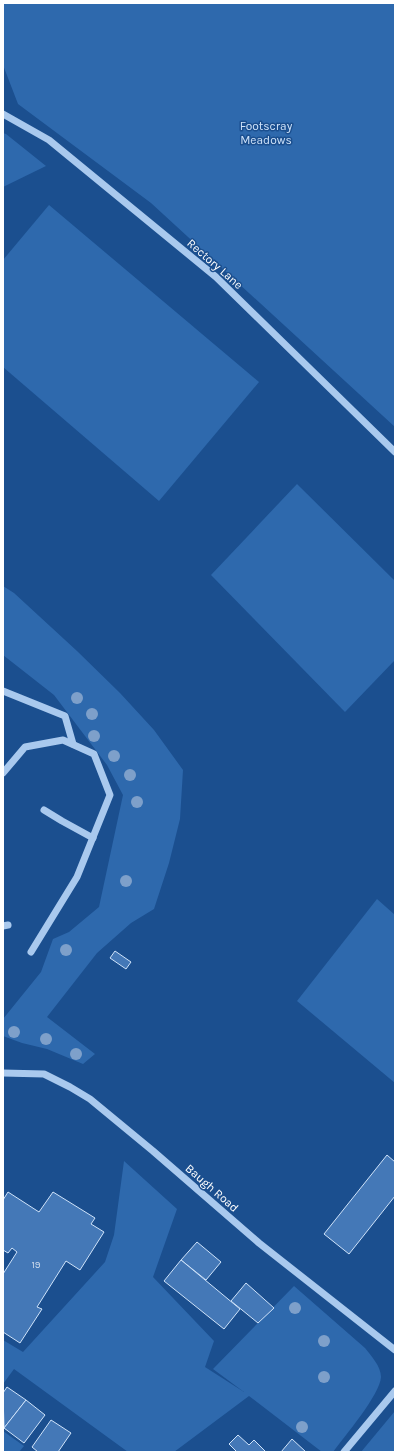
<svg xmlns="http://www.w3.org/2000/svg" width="398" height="1455" viewBox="0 0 398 1455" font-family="Karla,sans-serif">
<rect width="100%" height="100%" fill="#1b4f8f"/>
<g fill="#2e69ad">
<path d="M3 3H395V427L151 203 18 104 3 65Z"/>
<path d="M3 133 6 134 46 166 3 187Z"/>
<path d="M49 205 259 382 159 501 3 367V260Z"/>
<path d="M297 484 395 581V660L345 712 211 575Z"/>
<path d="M3 586 14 593 77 651 120 693 154 730 183 770 180 819 169 863 154 909 131 923 97 953 47 1017 95 1054 83 1064 47 1049 22 1043 3 1036V1019L41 972 53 939 69 932 99 907 123 795 107 765 54 695 3 655Z"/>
<path d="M377 899 395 915V1083L297 1001Z"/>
<path d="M124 1161 177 1209 153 1277 214 1341 205 1367 244 1392 213 1369 294 1286 365 1348C371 1356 381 1366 381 1377 380 1395 344 1437 333 1452H322L249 1396 174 1452H128L14 1369 3 1384V1340L23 1352 105 1262 114 1235Z"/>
<path d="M395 1411V1452H361Z"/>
<path d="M3 1431 24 1446 19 1452H3Z"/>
</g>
<g fill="#4478b7" stroke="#cfe3fa">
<path d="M115 951 131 962 126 969 110 958Z"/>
<path d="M387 1155 395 1162V1196L349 1254 324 1234Z"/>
<path d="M8 1192 39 1212 53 1192 95 1218 91 1224 104 1232 80 1270 66 1261 37 1307 42 1309 20 1343 3 1332V1274L17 1252 12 1248 8 1253 3 1250V1200Z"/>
<path d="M197 1242 221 1262 206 1280 181 1260Z"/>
<path d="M181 1260 240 1309 224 1329 164 1281Z"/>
<path d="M246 1283 274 1308 258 1323 231 1301Z"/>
<path d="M7 1387 26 1400 4 1428 3 1393Z"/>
<path d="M26 1400 45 1415 24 1443 4 1428Z"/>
<path d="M51 1420 71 1433 58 1452H38L32 1447Z"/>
<path d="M238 1435 249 1445 254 1440 266 1452H237L229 1444Z"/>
<path d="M292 1439 306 1452H281Z"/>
</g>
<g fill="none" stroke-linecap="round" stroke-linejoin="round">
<g stroke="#a9c9ee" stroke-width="7">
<path d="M3 114 49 140 216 277 395 452"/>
<path d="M3 691 65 716 73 744"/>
<path d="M3 773 25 747 63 740 94 754 110 795 77 877 31 952"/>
<path d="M44 810 62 821 93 838"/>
<path d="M3 926 8 925"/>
<path d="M3 1073 44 1074 70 1087 90 1099 153 1151 259 1243 395 1350"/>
<path d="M344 1452 395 1391"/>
</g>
</g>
<g fill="#7ea0ca">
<circle cx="77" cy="698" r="6"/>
<circle cx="92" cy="714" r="6"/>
<circle cx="94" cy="736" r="6"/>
<circle cx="114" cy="756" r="6"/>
<circle cx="130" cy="775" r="6"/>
<circle cx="137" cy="802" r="6"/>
<circle cx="126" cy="881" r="6"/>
<circle cx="66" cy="950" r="6"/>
<circle cx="14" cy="1032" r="6"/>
<circle cx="46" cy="1039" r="6"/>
<circle cx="76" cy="1054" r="6"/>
<circle cx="295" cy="1308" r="6"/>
<circle cx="324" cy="1341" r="6"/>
<circle cx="324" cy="1377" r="6"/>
<circle cx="302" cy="1427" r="6"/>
</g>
<g text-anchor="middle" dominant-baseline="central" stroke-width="3" stroke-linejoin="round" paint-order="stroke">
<g font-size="10" fill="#d0dded">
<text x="36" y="1265">19</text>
</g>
<g font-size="12" fill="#cfe3fa" stroke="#1b4f8f">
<text x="266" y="126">Footscray<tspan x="266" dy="14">Meadows</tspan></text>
</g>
<g font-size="12" fill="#fff" stroke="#1b4f8f">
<text transform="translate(215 264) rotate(41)">Rectory Lane</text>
<text transform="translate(212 1188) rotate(41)">Baugh Road</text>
</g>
</g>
<rect width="398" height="1455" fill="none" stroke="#ffffff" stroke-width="8"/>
</svg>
